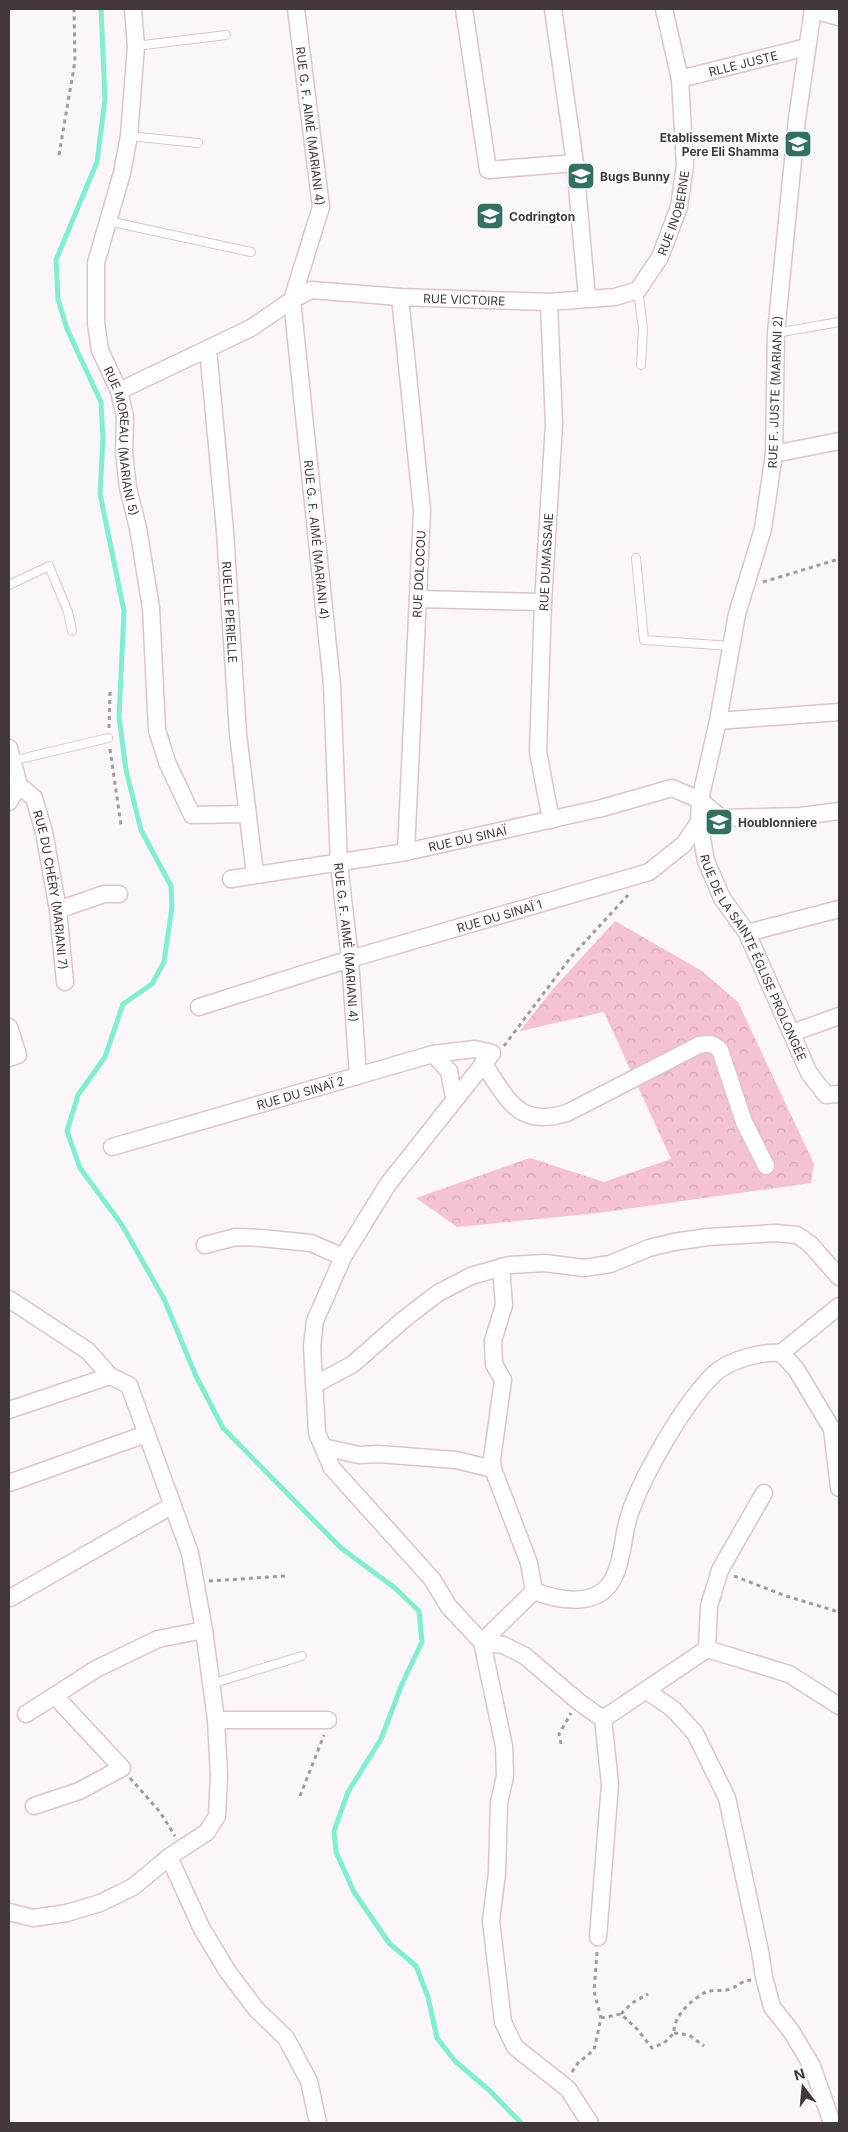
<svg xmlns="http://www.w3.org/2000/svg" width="848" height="2132" viewBox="0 0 848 2132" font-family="Inter,sans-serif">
<defs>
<pattern id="forest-crowns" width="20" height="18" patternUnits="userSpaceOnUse" patternTransform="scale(1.25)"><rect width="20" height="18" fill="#f5c2d2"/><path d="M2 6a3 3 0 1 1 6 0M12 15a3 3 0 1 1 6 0" fill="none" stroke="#d3a7b5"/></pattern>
</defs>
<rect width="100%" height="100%" fill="#fbf6f7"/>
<path fill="url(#forest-crowns)" d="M615 921 702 971 738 1002 814 1164 811 1183 598 1213 457 1227 416 1198 530 1158 604 1182 671 1159 604 1012 520 1031 552 990Z"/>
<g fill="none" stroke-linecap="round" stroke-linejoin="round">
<path stroke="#80efd0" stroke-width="5" d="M101 9 105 99 97 162 56 260 58 299 67 329 101 402 103 439 100 494 124 611 119 717 126 770 141 830 171 886 172 907 164 962 152 984 123 1004 105 1057 78 1095 67 1131 80 1168 122 1225 164 1299 196 1376 223 1428 341 1548 395 1588 419 1611 422 1642 402 1684 381 1739 348 1792 334 1831 336 1852 354 1892 389 1943 416 1966 428 1997 437 2038 455 2061 490 2091 521 2123"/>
<defs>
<g id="lane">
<path d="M136 46 226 35"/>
<path d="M129 136 198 143"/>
<path d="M108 221 251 252"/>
<path d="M638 290 643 328 641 365"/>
<path d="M776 333 839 322"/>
<path d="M636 558 644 640 731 646"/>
<path d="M9 585 49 566 68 612 72 631"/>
<path d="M12 761 108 738"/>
<path d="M211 1684 302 1656"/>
</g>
<g id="street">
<path id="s1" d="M133 9 136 46 129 136 122 173 96 263V323L100 350 119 391 125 417 124 453 128 488 138 528 151 608 157 730 167 762 192 815 248 814"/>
<path id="s2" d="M296 9 321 207 292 300 332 685 339 864 350 959 358 1076"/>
<path d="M464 9 488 170 575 163"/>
<path d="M553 9 575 163 587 298"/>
<path id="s3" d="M813 9 797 119 776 333 774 454 763 529 737 614 718 721 700 800 699 822 706 861 722 898 747 933 809 1073 826 1095 839 1094"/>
<path d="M813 10 839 17"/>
<path id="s4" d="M680 79 807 47"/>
<path d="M400 297 422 511 406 852"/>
<path d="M549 302 554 424 543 602 538 752 551 820"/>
<path id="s5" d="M208 349 225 531 238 734 255 874"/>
<path id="s6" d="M119 391 251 328 292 300 311 290 400 297 549 302 615 297 638 290 660 257 679 207 685 165 680 79 664 9"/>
<path d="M774 454 839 441"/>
<path d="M418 599 543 602"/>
<path d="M718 721 839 712"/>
<path id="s7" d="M9 748 19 785 34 798 44 832 58 910 65 982"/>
<path d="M9 802 19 785"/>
<path id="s8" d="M231 879 406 852 602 808 672 788 700 800 721 818 801 816 839 811"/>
<path d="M58 910 104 894H119"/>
<path d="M747 933 839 909"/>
<path id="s9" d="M199 1007 350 959 649 872 684 844 699 822"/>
<path d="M9 1027 18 1055 9 1058"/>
<path d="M792 1033 839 1016"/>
<path d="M433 1054 449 1071 454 1098"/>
<path d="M483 1063C508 1099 517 1128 567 1113L699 1045C709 1043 713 1043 720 1050L744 1122 766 1166"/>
<path id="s10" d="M112 1147 433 1054 475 1049 492 1053 388 1184 343 1257 315 1321 312 1346 317 1433 332 1468 432 1579 449 1607 482 1642 504 1746 505 1776 499 1803 497 1873 491 1921 503 2022 515 2047 568 2089 590 2123"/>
<path d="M205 1245 236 1237 261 1238 311 1243 343 1257"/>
<path d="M501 1267 504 1305 493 1341 494 1364 503 1380 492 1459 493 1469 529 1563 534 1591"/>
<path d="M9 1299 88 1351 110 1376 129 1385 190 1553 204 1630 216 1720 219 1775 217 1816 207 1832 169 1857 133 1887 100 1903 67 1913 33 1918 9 1912"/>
<path d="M781 1353 839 1306"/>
<path d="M316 1384 353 1364 403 1320 438 1293 471 1276 509 1265 545 1263 584 1268 610 1264 649 1248 674 1242 708 1237 775 1233 797 1235 810 1244 839 1277"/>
<path d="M9 1410 110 1376"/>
<path d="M323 1447 359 1455 379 1454 456 1460 493 1469"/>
<path d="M9 1483 146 1434"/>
<path d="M534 1591C556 1600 592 1607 609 1585 623 1567 622 1537 629 1516 642 1476 684 1403 714 1374 729 1360 762 1351 781 1353L796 1369 832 1429 839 1488"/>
<path d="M10 1598 173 1505"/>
<path d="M482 1642 503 1645 525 1656 579 1702 603 1719 610 1784 598 1937"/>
<path d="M482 1642 534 1591"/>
<path d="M707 1649 709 1606 720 1570 764 1493"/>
<path d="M647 1691 673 1709 695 1733 727 1798 760 1951 764 1977 772 2007 791 2031 812 2066 832 2123"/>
<path d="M26 1714 96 1669 158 1639 204 1630"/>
<path d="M603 1719 707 1649 789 1674 839 1706"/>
<path d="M216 1720H328"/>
<path d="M34 1806 79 1791 122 1768 55 1696"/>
<path d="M169 1857 202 1929 228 1972 256 2009 286 2038 309 2081 318 2123"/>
</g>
</defs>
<use href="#lane" stroke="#dec3cb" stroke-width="10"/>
<use href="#street" stroke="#dec3cb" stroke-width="19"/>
<g stroke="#a29b9d" stroke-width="3" stroke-dasharray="4 4" stroke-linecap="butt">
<path d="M59 155 75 61 74 9"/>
<path d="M763 582 839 559"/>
<path d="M109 728 110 692"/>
<path d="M110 749 121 825"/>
<path d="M504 1046 571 957 628 895"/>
<path d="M734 1576 786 1596 839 1612"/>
<path d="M209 1581 285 1576"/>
<path d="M561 1744 559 1734 571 1713"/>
<path d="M130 1778 160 1812 175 1836"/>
<path d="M300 1796 324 1735"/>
<path d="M597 1952 594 1991 601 2018"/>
<path d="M621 2014 632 2003 648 1994"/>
<path d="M674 2033 689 2035 704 2046"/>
<path d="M572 2072 578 2063 594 2050 601 2018 621 2014 637 2029 652 2048 664 2043 674 2033C673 2016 691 2000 706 1992 713 1989 723 1992 730 1989 738 1986 739 1982 751 1980"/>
</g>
<use href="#lane" stroke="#fff" stroke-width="8"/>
<use href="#street" stroke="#fff" stroke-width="16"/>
</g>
<defs>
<symbol id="school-square" viewBox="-11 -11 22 22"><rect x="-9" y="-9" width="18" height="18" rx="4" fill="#317160" stroke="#fff"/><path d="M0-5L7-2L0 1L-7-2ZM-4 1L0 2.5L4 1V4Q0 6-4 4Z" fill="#fff"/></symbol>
</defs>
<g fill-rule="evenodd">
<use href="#school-square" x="782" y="128" width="32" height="32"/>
<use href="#school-square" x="565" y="160" width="32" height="32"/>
<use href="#school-square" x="474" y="200" width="32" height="32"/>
<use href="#school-square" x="703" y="806" width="32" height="32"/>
</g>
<g text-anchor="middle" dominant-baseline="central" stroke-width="4.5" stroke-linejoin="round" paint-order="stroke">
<g font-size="12" fill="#42383b" stroke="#fff">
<text stroke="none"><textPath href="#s4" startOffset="65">RLLE JUSTE</textPath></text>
<text stroke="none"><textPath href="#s2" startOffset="118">RUE G. F. AIMÉ (MARIANI 4)</textPath></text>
<text stroke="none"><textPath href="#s6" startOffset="632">RUE INOBERNE</textPath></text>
<text stroke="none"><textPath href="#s6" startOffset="371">RUE VICTOIRE</textPath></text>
<text transform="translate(775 392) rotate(-88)">RUE F. JUSTE (MARIANI 2)</text>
<text stroke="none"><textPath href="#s1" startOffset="441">RUE MOREAU (MARIANI 5)</textPath></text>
<text stroke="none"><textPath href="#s2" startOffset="538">RUE G. F. AIMÉ (MARIANI 4)</textPath></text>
<text transform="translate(546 562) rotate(-87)">RUE DUMASSAIE</text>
<text transform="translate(419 574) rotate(-87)">RUE DOLOCOU</text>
<text stroke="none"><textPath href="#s5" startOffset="264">RUELLE PERIELLE</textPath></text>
<text stroke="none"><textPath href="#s8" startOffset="240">RUE DU SINAÏ</textPath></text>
<text stroke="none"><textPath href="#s7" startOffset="152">RUE DU CHÉRY (MARIANI 7)</textPath></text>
<text stroke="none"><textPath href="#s9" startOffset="314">RUE DU SINAÏ 1</textPath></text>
<text stroke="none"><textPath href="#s2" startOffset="942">RUE G. F. AIMÉ (MARIANI 4)</textPath></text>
<text stroke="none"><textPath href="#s3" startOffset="971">RUE DE LA SAINTE ÉGLISE PROLONGÉE</textPath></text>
<text stroke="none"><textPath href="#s10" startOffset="196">RUE DU SINAÏ 2</textPath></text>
</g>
<g font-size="12" font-weight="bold" fill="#42383b" stroke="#fff" text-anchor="start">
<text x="779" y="137" text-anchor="end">Etablissement Mixte<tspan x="779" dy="14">Pere Eli Shamma</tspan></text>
<text x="600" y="176">Bugs Bunny</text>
<text x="509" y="216">Codrington</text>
<text x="738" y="822">Houblonniere</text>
</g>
</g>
<rect width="848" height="2132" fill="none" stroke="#42383b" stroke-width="20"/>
<g transform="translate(803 2087) rotate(344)" stroke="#ffffff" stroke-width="4" paint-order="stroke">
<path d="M0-4L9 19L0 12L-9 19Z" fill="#42383b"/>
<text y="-8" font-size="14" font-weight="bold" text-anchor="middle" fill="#42383b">N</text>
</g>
</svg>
